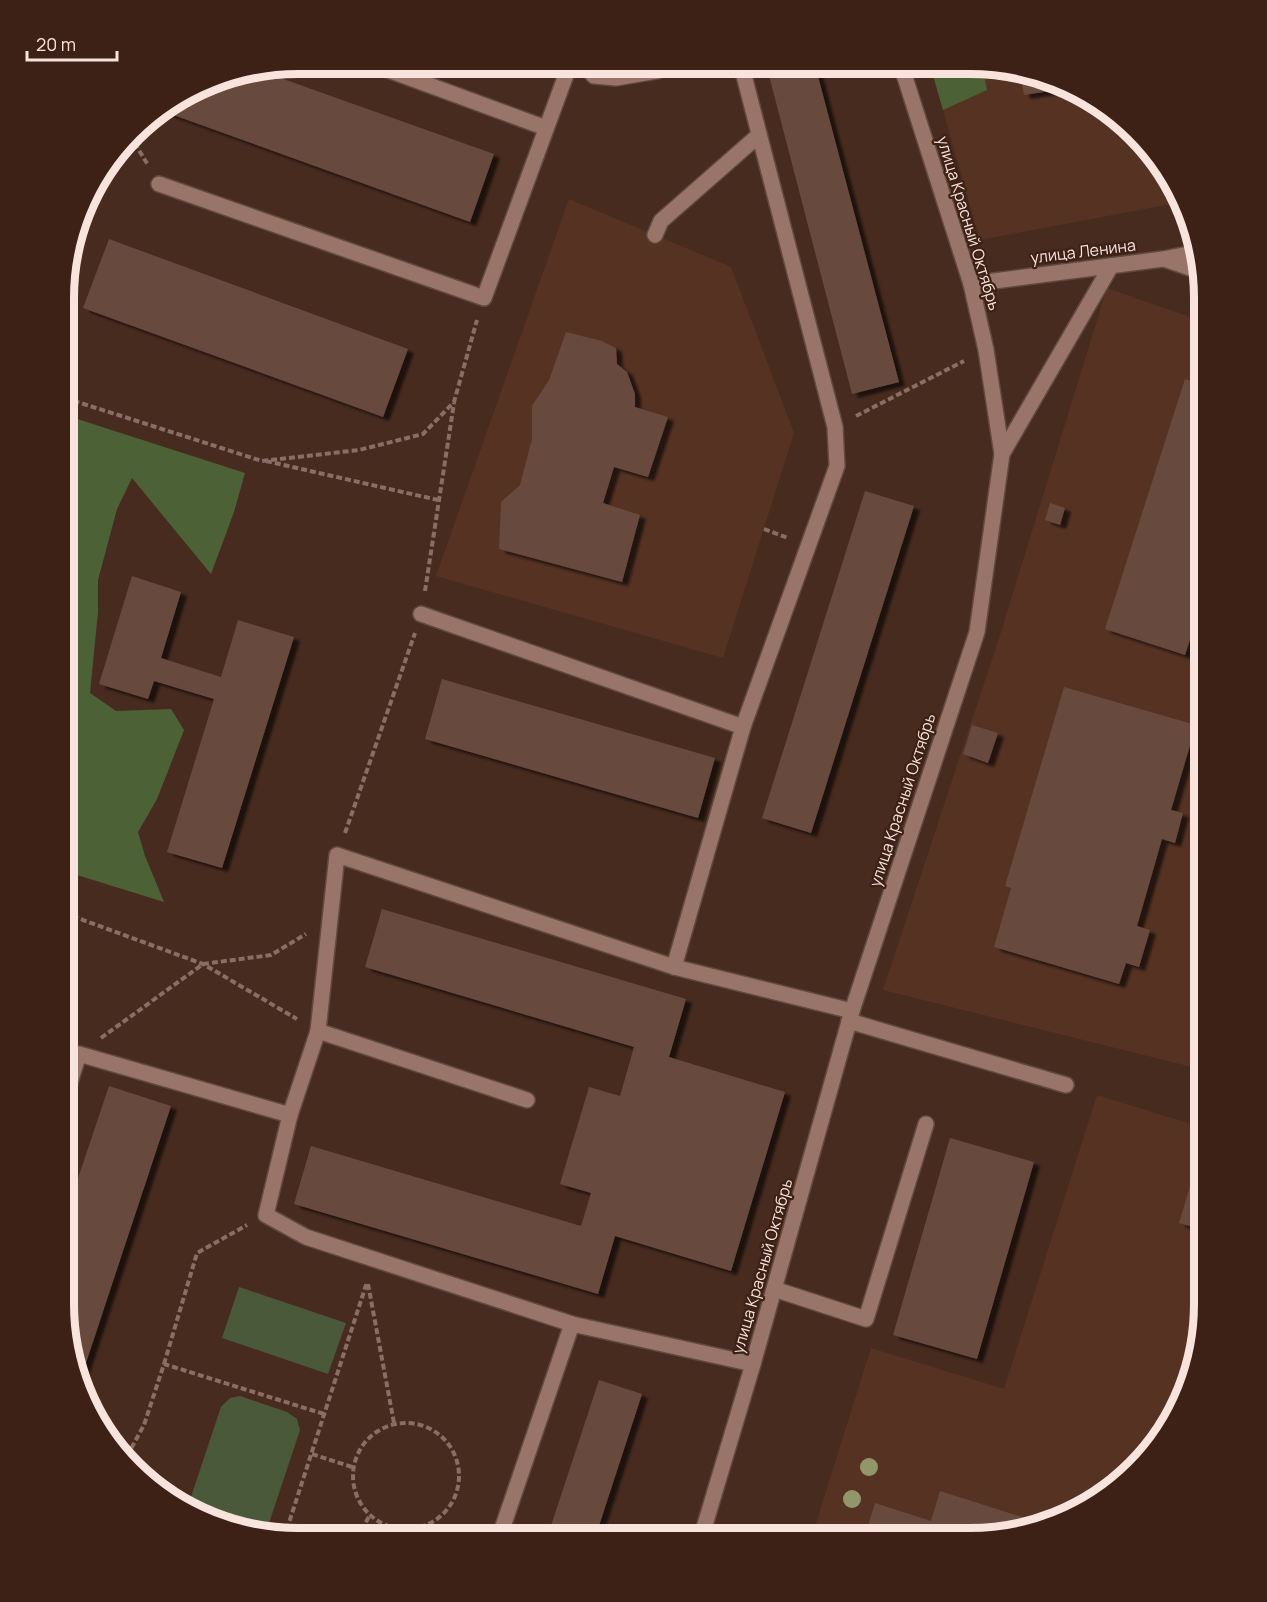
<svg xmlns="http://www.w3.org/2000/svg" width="1267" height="1602" viewBox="0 0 1267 1602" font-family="Manrope,sans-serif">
<defs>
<filter id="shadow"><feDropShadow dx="6" dy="4" stdDeviation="1.5" flood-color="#0009"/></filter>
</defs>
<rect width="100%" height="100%" fill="#482b1f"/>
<g fill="#563223">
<path d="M930 65H1000L1100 103 1173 181 1182 202 980 240Z"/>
<path d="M569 199 731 267 794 433 723 658 436 576Z"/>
<path d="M1107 288 1204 322V1070L883 990 1000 635Z"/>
<path d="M1097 1095 1204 1128V1319L1192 1380 1165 1434 1086 1508 985 1539H811L871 1348 1004 1389Z"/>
</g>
<g fill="#4b593b">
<path d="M239 1287 346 1323 328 1374 222 1338Z"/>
<path d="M240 1396 287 1412 297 1419 300 1430 265 1535 222 1527 187 1509 221 1407 230 1398Z"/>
</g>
<g fill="#4d6136">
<path d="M930 65H982L987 90 943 110Z"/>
<path d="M65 415 245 473 234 512 211 574 132 478 117 509 98 580V612L90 693 116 711 171 709 184 730 157 799 138 832 145 856 164 902 64 871Z"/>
</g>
<g fill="#68493d" filter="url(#shadow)">
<path d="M766 64 815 65 899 382 852 394Z"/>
<path d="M258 70 494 154 470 222 165 112 167 107 222 76Z"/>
<path d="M1020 72 1024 74 1063 89 1024 95Z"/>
<path d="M109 239 408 349 383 417 83 308Z"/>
<path d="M566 332 602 341 616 348 617 364 627 372 635 394V407L668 417 648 477 614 467 603 503 640 515 622 582 499 549 501 502 520 485 532 439V406L549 380Z"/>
<path d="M1185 379 1204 385V596L1185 655 1105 629Z"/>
<path d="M865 491 914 506 811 833 762 818Z"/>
<path d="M1050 503 1065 508 1060 525 1045 520Z"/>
<path d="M132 576 181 592 161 658 221 677 238 620 294 637 222 868 167 852 214 699 154 681 148 699 99 684Z"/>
<path d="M442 679 715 758 698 818 425 739Z"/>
<path d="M1064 687 1196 725 1171 810 1183 813 1175 843 1162 839 1137 926 1150 930 1139 967 1126 963 1119 984 994 947 1011 888 1005 886Z"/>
<path d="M972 725 998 733 988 763 963 754Z"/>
<path d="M382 909 686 999 669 1057 785 1092 731 1271 615 1236 598 1294 294 1204 311 1146 581 1226 591 1193 560 1184 589 1087 620 1096 634 1047 365 967Z"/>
<path d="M109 1086 171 1106 79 1384 71 1365 63 1305V1223Z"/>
<path d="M950 1138 1034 1162 977 1359 893 1335Z"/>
<path d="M1203 1143H1204V1230L1179 1223Z"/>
<path d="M599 1380 642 1394 595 1538H547Z"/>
<path d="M940 1491 1038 1522 984 1539H864L875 1503 931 1521Z"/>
</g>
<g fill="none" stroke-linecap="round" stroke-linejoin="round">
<defs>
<g id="minor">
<path d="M369 63 546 128"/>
<path d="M585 64 594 76 616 78 657 71 660 64"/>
<path d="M159 184 484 298 570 64"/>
<path d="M655 235 661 221 759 135"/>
<path d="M1164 259 1201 272"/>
<path d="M971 284 1163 259 1198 252"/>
<path d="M1002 454 1111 266"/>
<path d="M421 614 743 727"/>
<path d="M674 967 743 727 837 466 835 427 741 64"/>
<path d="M849 1021 1066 1085"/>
<path d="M318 1031 527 1100"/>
<path d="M63 1104 79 1054 290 1115"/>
<path d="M774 1289 866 1319 926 1124"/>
<path d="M753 1364 572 1324 306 1237 266 1215 290 1115 318 1031 337 855 674 967 852 1011"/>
<path d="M499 1538 572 1324"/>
<path d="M701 1538 753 1364 852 1011 977 632 1002 454 986 350 971 284 901 65"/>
</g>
</defs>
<use href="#minor" stroke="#62493f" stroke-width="18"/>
<g stroke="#886e64" stroke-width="4" stroke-dasharray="6 3" stroke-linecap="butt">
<path d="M133 134 137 147 148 165"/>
<path d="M65 398 262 461 359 450 423 434 454 402 477 320"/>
<path d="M856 416 964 361"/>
<path d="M266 461 438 500"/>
<path d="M764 529 788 538"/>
<path d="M425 591 454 403"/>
<path d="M345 833 415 633"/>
<path d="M64 913 203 964 297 1019"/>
<path d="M101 1038 203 964 271 955 306 934"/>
<path d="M368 1284 394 1423"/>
<path d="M164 1364 197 1253 247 1225"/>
<circle cx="406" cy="1476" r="53"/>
<path d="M312 1454 352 1467"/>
<path d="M127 1456 144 1425 164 1364 324 1414"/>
<path d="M418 1529 420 1538"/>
<path d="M284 1538 367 1282"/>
<path d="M357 1538 370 1515"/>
</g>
<use href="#minor" stroke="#987568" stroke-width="15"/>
</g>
<g fill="#92976b">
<circle cx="869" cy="1467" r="9"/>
<circle cx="852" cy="1499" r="9"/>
</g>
<g text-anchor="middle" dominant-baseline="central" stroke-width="4.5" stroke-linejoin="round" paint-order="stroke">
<g font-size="16" fill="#f8e4dd" stroke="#3d2116">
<text transform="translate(969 223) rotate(73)">улица Красный Октябрь</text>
<text transform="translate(1083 251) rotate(-7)">улица Ленина</text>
<text transform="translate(902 800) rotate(-72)">улица Красный Октябрь</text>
<text transform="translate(762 1266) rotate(-74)">улица Красный Октябрь</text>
</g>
</g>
<path d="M0 0H1267V1602H0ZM298 74H970A224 224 0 0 1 1194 298V1304A224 224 0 0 1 970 1528H298A224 224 0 0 1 74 1304V298A224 224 0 0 1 298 74Z" fill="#3d2116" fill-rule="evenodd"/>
<path fill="none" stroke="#f8e4dd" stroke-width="8" d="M298 74H970A224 224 0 0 1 1194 298V1304A224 224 0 0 1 970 1528H298A224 224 0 0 1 74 1304V298A224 224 0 0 1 298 74Z"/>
<path d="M27 51v9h90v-9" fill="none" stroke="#f8e4dd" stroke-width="3"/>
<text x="36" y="51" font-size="18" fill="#f8e4dd" stroke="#3d2116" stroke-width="4.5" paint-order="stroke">20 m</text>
</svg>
